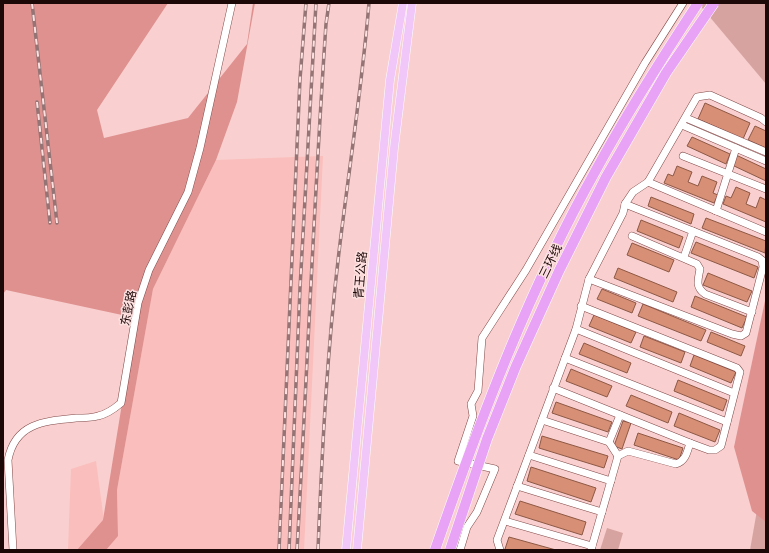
<svg xmlns="http://www.w3.org/2000/svg" width="769" height="553" viewBox="0 0 769 553" font-family="'Open Sans','Noto Sans SC',sans-serif">
<rect width="100%" height="100%" fill="#f9d0cf"/>
<path fill="#fabebc" d="M323 156 304 550H68L71 469 96 461 106 536H118L117 490 153 289 216 160Z"/>
<g fill="#d6a3a1">
<path d="M698 3H766V84Z"/>
<path d="M766 459V550H750Z"/>
<path d="M607 528 623 533 618 550H600Z"/>
</g>
<g fill="#df918f">
<path d="M3 3H168L97 110 104 138 188 118 247 44 253 3H255L237 102 216 160 153 289 117 490 118 536 106 550H77L103 520 136 318 6 290 3 294Z"/>
<path d="M766 296V522L752 511 734 447Z"/>
</g>
<g fill="#d78f75" stroke="#8d5845">
<path d="M705 103 750 123 743 139 698 119Z"/>
<path d="M755 126 766 131V148L748 140Z"/>
<path d="M692 137 730 154 726 164 687 146Z"/>
<path d="M736 155 766 169V181L732 165Z"/>
<path d="M677 166 692 172 688 182 698 186 702 176 717 182 713 193 718 195 714 203 664 183 668 174 673 176Z"/>
<path d="M736 187 750 193 746 204 756 208 760 197 766 200V222L723 204 726 196 731 198Z"/>
<path d="M651 197 694 214 691 224 648 206Z"/>
<path d="M706 218 766 241 765 253 702 228Z"/>
<path d="M641 220 683 237 679 248 637 231Z"/>
<path d="M696 242 758 267 754 278 691 253Z"/>
<path d="M632 243 674 260 669 272 627 255Z"/>
<path d="M618 268 677 292 673 302 614 278Z"/>
<path d="M708 273 752 291 747 302 703 285Z"/>
<path d="M602 289 636 303 632 313 597 299Z"/>
<path d="M695 296 747 317 742 328 691 307Z"/>
<path d="M643 304 706 330 701 341 638 316Z"/>
<path d="M594 315 636 332 631 343 589 326Z"/>
<path d="M711 332 745 346 741 356 707 342Z"/>
<path d="M644 336 685 352 681 363 640 347Z"/>
<path d="M584 343 631 363 627 373 579 354Z"/>
<path d="M694 355 736 372 731 383 690 366Z"/>
<path d="M571 369 612 386 607 397 566 381Z"/>
<path d="M678 380 727 400 723 411 674 391Z"/>
<path d="M631 395 672 412 668 423 626 406Z"/>
<path d="M556 402 612 422 608 432 552 413Z"/>
<path d="M679 413 720 430 715 442 674 426Z"/>
<path d="M623 421 631 423 622 449 614 446Z"/>
<path d="M638 433 683 448 679 460 634 445Z"/>
<path d="M542 436 608 456 604 468 539 448Z"/>
<path d="M531 467 596 488 591 502 527 481Z"/>
<path d="M520 501 586 522 582 535 515 514Z"/>
<path d="M509 537 556 550H508L505 549Z"/>
</g>
<g fill="none" stroke-linecap="round" stroke-linejoin="round">
<defs>
<g id="minor">
<path d="M686 118 766 152"/>
<path d="M682 125 766 161"/>
<path d="M683 156 766 189"/>
<path d="M648 182 766 232"/>
<path d="M716 211 736 148"/>
<path d="M632 236 697 264 700 269C698 280 695 287 705 294L752 312"/>
<path d="M684 257 693 231"/>
<path d="M589 279 732 334 741 336 746 333 763 267 762 260 758 257 625 204"/>
<path d="M581 306 737 368 740 372 721 446 715 450H709L690 443C687 452 686 461 676 464L628 451 618 456 591 550"/>
<path d="M576 329 734 393"/>
<path d="M565 358 727 422"/>
<path d="M553 388 690 443"/>
<path d="M542 420 609 442 618 456"/>
<path d="M609 442 620 415"/>
<path d="M529 455 611 481"/>
<path d="M517 486 602 512"/>
<path d="M505 521 592 546"/>
<path d="M13 550 8 460C15 423 44 421 76 418 83 418 91 418 98 416 107 414 114 409 121 403L138 303 149 270 188 192 200 148 232 3"/>
<path d="M460 550 467 527 477 512 495 469 458 461 473 416 471 404 478 391 482 338 526 270 645 63 683 3"/>
<path d="M500 550 497 540 576 329 589 279 623 213 625 204 633 192 648 182 697 97 710 95 761 118 766 122"/>
</g>
<g id="major">
<path d="M346 550 390 80 403 3"/>
<path d="M357 550 394 148 412 3"/>
</g>
</defs>
<use href="#minor" stroke="#804848" stroke-width="8"/>
<use href="#major" stroke="#fff" stroke-width="9"/>
<use href="#minor" stroke="#fff" stroke-width="7"/>
<use href="#major" stroke="#f1c7fa" stroke-width="8"/>
<defs>
<g id="rail">
<path d="M32 3 57 223"/>
<path d="M37 102 50 223"/>
<path d="M279 550 300 79 306 3"/>
<path d="M289 550 300 288 316 3"/>
<path d="M297 550C307 375 314 199 326 24L329 3"/>
<path d="M318 550C322 451 327 351 339 252 349 168 362 87 369 3"/>
</g>
</defs>
<use href="#rail" stroke="#947474" stroke-width="3.5"/>
<use href="#rail" stroke="#fde1e0" stroke-width="2" stroke-dasharray="6" stroke-linecap="butt"/>
<defs>
<g id="highway-bridge">
<path d="M435 550C480 420 528 291 596 170 627 113 662 58 698 3"/>
<path d="M450 550 487 439 516 366 559 271 606 177 666 73 714 3"/>
</g>
</defs>
<use href="#highway-bridge" stroke="#fff" stroke-width="11" stroke-linecap="butt"/>
<use href="#highway-bridge" stroke="#e8a2f6" stroke-width="10"/>
</g>
<g text-anchor="middle" dominant-baseline="central" stroke-width="3" stroke-linejoin="round" paint-order="stroke">
<g font-size="12" fill="#1d0808" stroke="#fde1e0">
<text transform="translate(550 261) rotate(-64)">三环线</text>
<text transform="translate(360 275) rotate(-85)">青王公路</text>
<text transform="translate(128 308) rotate(-78)">东彭路</text>
</g>
</g>
<rect width="769" height="553" fill="none" stroke="#1d0808" stroke-width="8"/>
</svg>
